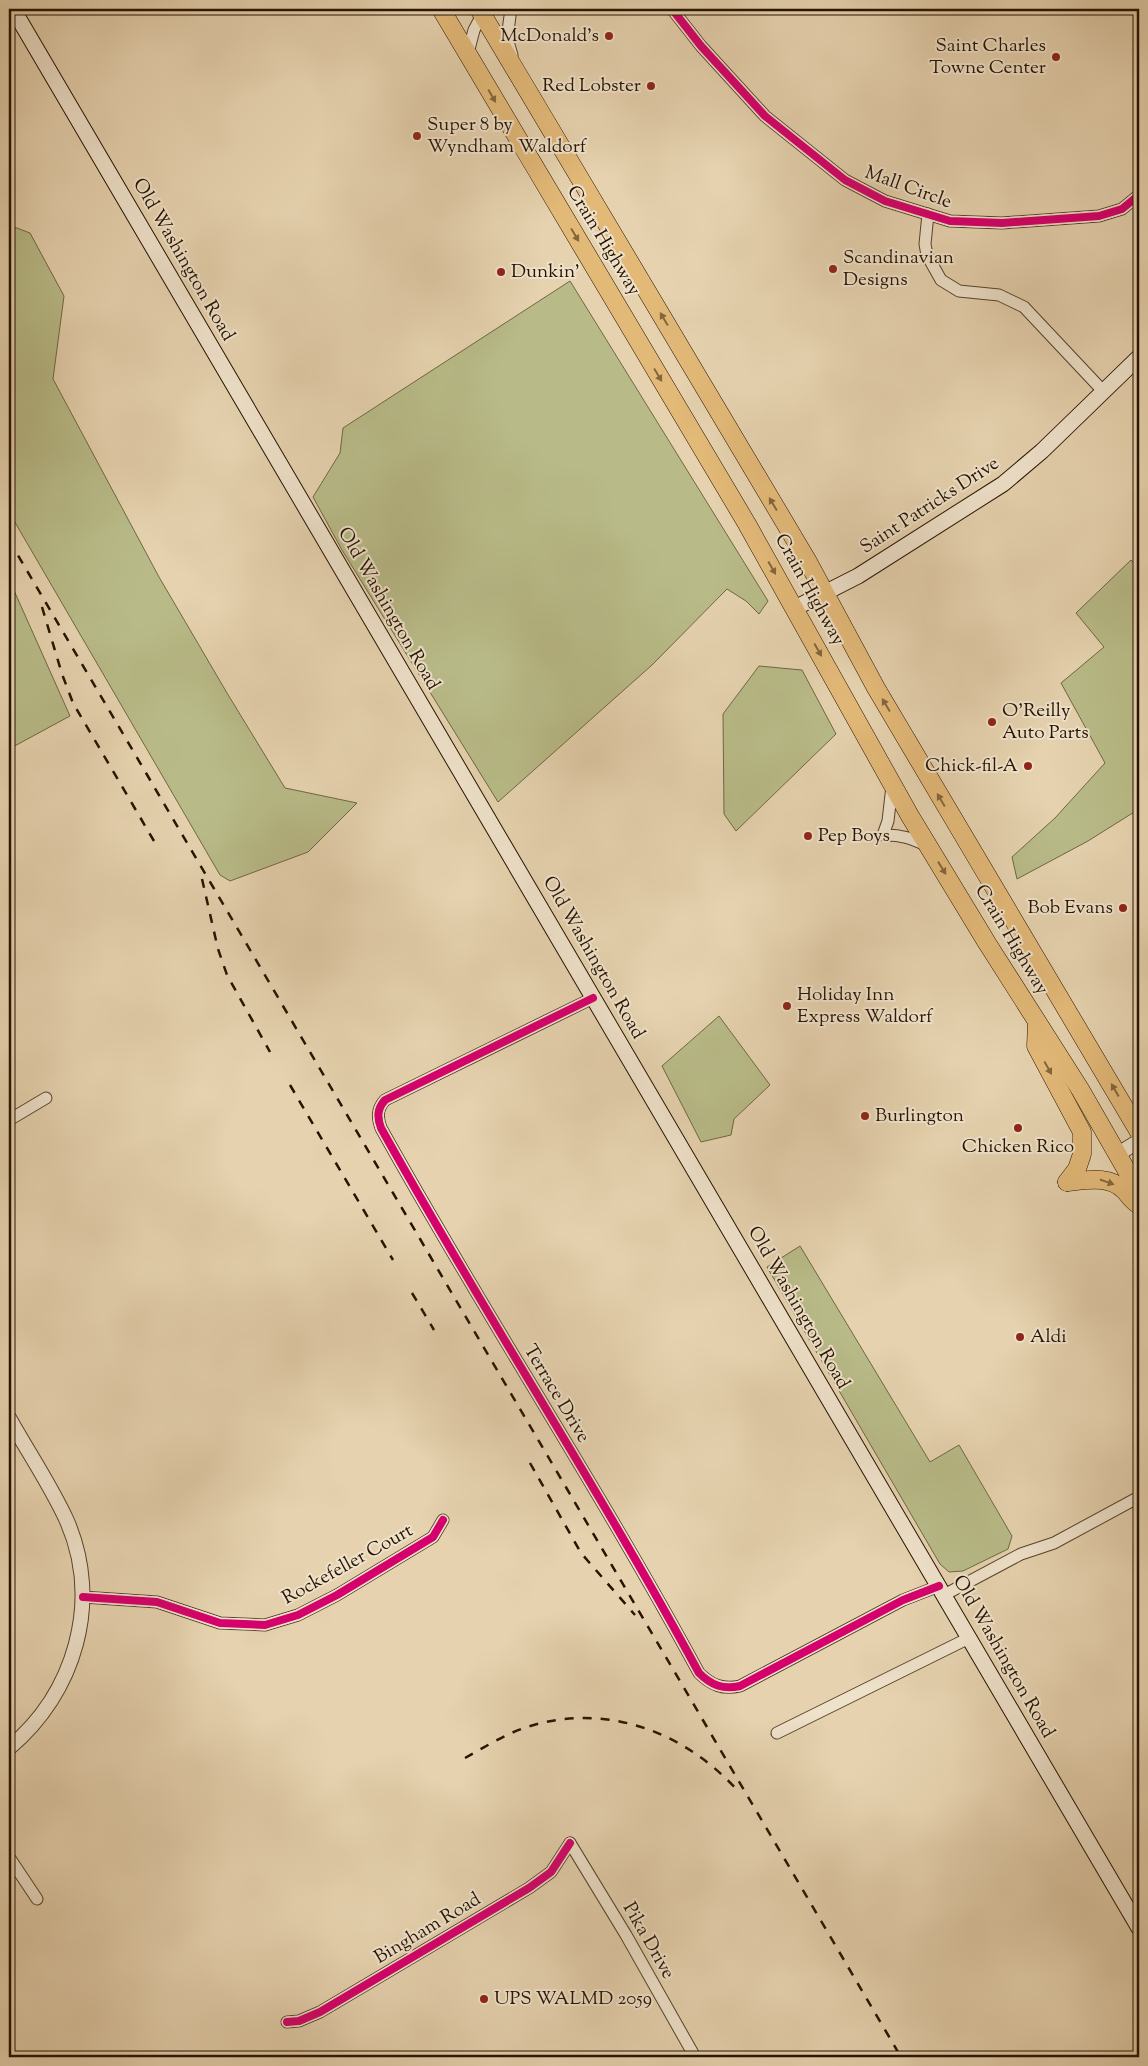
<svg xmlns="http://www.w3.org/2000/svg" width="1148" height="2066" viewBox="0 0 1148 2066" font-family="'Sorts Mill Goudy',serif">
<rect width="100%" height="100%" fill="#e6d2af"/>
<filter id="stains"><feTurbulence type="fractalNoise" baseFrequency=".004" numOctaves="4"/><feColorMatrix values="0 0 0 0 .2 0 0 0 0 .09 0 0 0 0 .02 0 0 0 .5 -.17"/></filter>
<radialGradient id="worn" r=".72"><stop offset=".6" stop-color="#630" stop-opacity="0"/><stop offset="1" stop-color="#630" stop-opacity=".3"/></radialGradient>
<g fill="#b8bb88" stroke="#6f6744">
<path d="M9 225 30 233 64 296 53 379 159 577 227 693 285 788 357 803 308 852 230 881 220 875 9 512Z"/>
<path d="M570 281 768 601 759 614 746 601 727 589 652 665 498 802 342 550 313 497 340 453 343 428Z"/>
<path d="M1131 560 1139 569V809L1088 841 1017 879 1012 857 1055 818 1105 763 1061 683 1104 647 1076 613Z"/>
<path d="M12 586 70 716 9 749V587Z"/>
<path d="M759 666 802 670 836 734 736 831 724 814 723 714Z"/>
<path d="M719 1016 770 1085 734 1119 731 1135 701 1142 662 1066Z"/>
<path d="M800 1246 930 1462 959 1445 1012 1536 1008 1549 963 1571 949 1572 940 1564 767 1267Z"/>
</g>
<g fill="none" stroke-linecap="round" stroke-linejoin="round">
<defs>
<g id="minor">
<path d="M511 9 507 38 512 55"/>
<path d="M672 9 701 46 765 116 845 180 885 201 950 221 1002 223 1099 216 1122 209 1139 195"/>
<path d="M468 53 474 30 484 11"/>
<path d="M928 214 925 244 927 255 941 280 959 291 999 295 1024 307 1103 391"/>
<path d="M892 786 888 821 883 835C900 834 913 839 928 846"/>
<path d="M593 998 385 1100C377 1109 377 1117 381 1128 483 1312 599 1488 699 1673 711 1685 723 1690 740 1686L903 1600 939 1586"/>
<path d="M9 1120 46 1098"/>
<path d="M944 1595 1021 1554 1054 1543 1139 1497"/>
<path d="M83 1597 157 1602 220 1623 265 1625 298 1615 337 1595 433 1537 443 1520"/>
<path d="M777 1733 969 1638"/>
<path d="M570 1843 626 1935 695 2057"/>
<path d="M9 1857 37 1899"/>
<path d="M287 2022 299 2021 320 2012 529 1888 551 1872 570 1843"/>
</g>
<g id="tertiary">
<path d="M1118 1154 1139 1141"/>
<path d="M9 1418C28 1452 51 1486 67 1521 102 1602 75 1693 9 1748"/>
</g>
<g id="secondary">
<path d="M13 9 1139 1928"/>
<path d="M795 608 858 576 1003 484 1042 451 1139 357"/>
</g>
<g id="trunk">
<path d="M441 9 747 524 910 816 987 943 1080 1089 1139 1192"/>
<path d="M479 9 807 560 876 688 1139 1132"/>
<path d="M1037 1022 1036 1046 1082 1132V1154L1077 1169 1067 1182"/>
<path d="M1067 1182C1087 1180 1110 1175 1125 1191 1130 1197 1132 1201 1139 1205"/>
</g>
</defs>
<use href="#minor" stroke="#56432c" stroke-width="13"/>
<use href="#tertiary" stroke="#56432c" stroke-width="16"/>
<use href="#secondary" stroke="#261300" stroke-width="17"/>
<use href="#trunk" stroke="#261300" stroke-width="19"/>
<use href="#minor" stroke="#efe2cb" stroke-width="11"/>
<use href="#tertiary" stroke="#efe2cb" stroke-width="14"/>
<use href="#secondary" stroke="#efe2cb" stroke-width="15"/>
<use href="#trunk" stroke="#e3b978" stroke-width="18"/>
<g stroke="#261300" stroke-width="2.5" stroke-dasharray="9 9" stroke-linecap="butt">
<path d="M9 540 901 2057"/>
<path d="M42 607 62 674 73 703 154 841"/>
<path d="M202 879 218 949 227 975 270 1052"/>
<path d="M290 1085 393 1260"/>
<path d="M412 1293 434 1330"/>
<path d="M530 1463 581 1553 635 1615"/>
<path d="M465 1758C485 1747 505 1734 527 1727 605 1702 684 1731 738 1791"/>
</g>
<defs>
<g id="cycleway">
<path d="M672 9 701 46 765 116 845 180 885 201 950 221 1002 223 1099 216 1122 209 1139 195"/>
<path d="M593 998 385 1100C377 1109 377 1117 381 1128 483 1312 599 1488 699 1673 711 1685 723 1690 740 1686L903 1600 939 1586"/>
<path d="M83 1597 157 1602 220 1623 265 1625 298 1615 337 1595 433 1537 443 1520"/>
<path d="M287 2022 299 2021 320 2012 529 1888 551 1872 570 1843"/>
</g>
</defs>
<use href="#cycleway" stroke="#efe2cb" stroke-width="11"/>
<use href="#cycleway" stroke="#d6006c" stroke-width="8"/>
</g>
<defs><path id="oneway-solid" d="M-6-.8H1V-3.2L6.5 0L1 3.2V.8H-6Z" transform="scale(1.25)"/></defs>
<g fill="#84663c">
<use href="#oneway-solid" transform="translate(492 96) rotate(60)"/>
<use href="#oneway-solid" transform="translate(575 235) rotate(59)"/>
<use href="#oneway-solid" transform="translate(664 319) rotate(-121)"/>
<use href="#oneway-solid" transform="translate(658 375) rotate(59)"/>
<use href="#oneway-solid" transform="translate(773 504) rotate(-121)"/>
<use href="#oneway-solid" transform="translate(772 568) rotate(60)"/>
<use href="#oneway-solid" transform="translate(818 650) rotate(61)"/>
<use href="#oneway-solid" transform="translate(886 705) rotate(-121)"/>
<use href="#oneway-solid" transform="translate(941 800) rotate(-121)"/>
<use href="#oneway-solid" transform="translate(942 868) rotate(58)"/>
<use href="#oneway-solid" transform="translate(1048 1068) rotate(61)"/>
<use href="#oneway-solid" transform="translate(1115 1090) rotate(-120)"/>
<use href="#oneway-solid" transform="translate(1107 1182) rotate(19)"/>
</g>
<g fill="#8f2418" stroke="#efe2cb" stroke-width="2">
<circle cx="609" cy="36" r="5"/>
<circle cx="1056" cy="57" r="5"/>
<circle cx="651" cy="86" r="5"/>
<circle cx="417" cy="136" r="5"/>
<circle cx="833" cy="269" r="5"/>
<circle cx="501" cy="272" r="5"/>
<circle cx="992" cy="722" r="5"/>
<circle cx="1028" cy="766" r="5"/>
<circle cx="808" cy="836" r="5"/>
<circle cx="1123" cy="908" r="5"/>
<circle cx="787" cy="1006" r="5"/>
<circle cx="865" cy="1116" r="5"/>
<circle cx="1018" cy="1128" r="5"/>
<circle cx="1020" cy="1337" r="5"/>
<circle cx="484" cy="1999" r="5"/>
</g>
<g text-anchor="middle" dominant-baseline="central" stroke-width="4" stroke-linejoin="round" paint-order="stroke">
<g font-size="19" fill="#261300" stroke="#efe2cb" text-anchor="start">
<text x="599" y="36" text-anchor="end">McDonald's</text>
<text x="1046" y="46" text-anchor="end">Saint Charles<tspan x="1046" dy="22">Towne Center</tspan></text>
<text x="641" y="86" text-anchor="end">Red Lobster</text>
<text x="427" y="125">Super 8 by<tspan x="427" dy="22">Wyndham Waldorf</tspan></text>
<text x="843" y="258">Scandinavian<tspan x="843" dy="22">Designs</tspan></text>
<text x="511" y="272">Dunkin'</text>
<text x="1002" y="711">O'Reilly<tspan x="1002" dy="22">Auto Parts</tspan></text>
<text x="1018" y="766" text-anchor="end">Chick-fil-A</text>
<text x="818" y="836">Pep Boys</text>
<text x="1113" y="908" text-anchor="end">Bob Evans</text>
<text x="797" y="995">Holiday Inn<tspan x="797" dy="22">Express Waldorf</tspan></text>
<text x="875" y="1116">Burlington</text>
<text x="1018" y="1147" text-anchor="middle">Chicken Rico</text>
<text x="1030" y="1337">Aldi</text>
<text x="494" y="1999">UPS WALMD 2059</text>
</g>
<g font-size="19" fill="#261300" stroke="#efe2cb">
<text transform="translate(908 188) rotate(20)">Mall Circle</text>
<text transform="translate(603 241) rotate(59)">Crain Highway</text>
<text transform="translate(183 260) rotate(60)">Old Washington Road</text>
<text transform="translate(930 506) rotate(-33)">Saint Patricks Drive</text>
<text transform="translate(809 590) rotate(61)">Crain Highway</text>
<text transform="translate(388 609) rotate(60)">Old Washington Road</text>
<text transform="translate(1011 940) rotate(59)">Crain Highway</text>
<text transform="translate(593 958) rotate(60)">Old Washington Road</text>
<text transform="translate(798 1308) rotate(60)">Old Washington Road</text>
<text transform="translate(556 1394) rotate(59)">Terrace Drive</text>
<text transform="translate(348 1565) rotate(-29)">Rockefeller Court</text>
<text transform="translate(1003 1657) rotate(60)">Old Washington Road</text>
<text transform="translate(428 1929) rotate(-31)">Bingham Road</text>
<text transform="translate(648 1941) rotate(60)">Pika Drive</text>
</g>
</g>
<rect width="1148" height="2066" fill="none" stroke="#e6d2af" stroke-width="30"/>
<rect x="10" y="10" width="1128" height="2046" fill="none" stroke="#261300" stroke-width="2.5"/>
<rect x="15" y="15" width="1118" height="2036" fill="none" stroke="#261300"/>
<rect width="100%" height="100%" filter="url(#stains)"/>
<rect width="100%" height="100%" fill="url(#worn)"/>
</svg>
